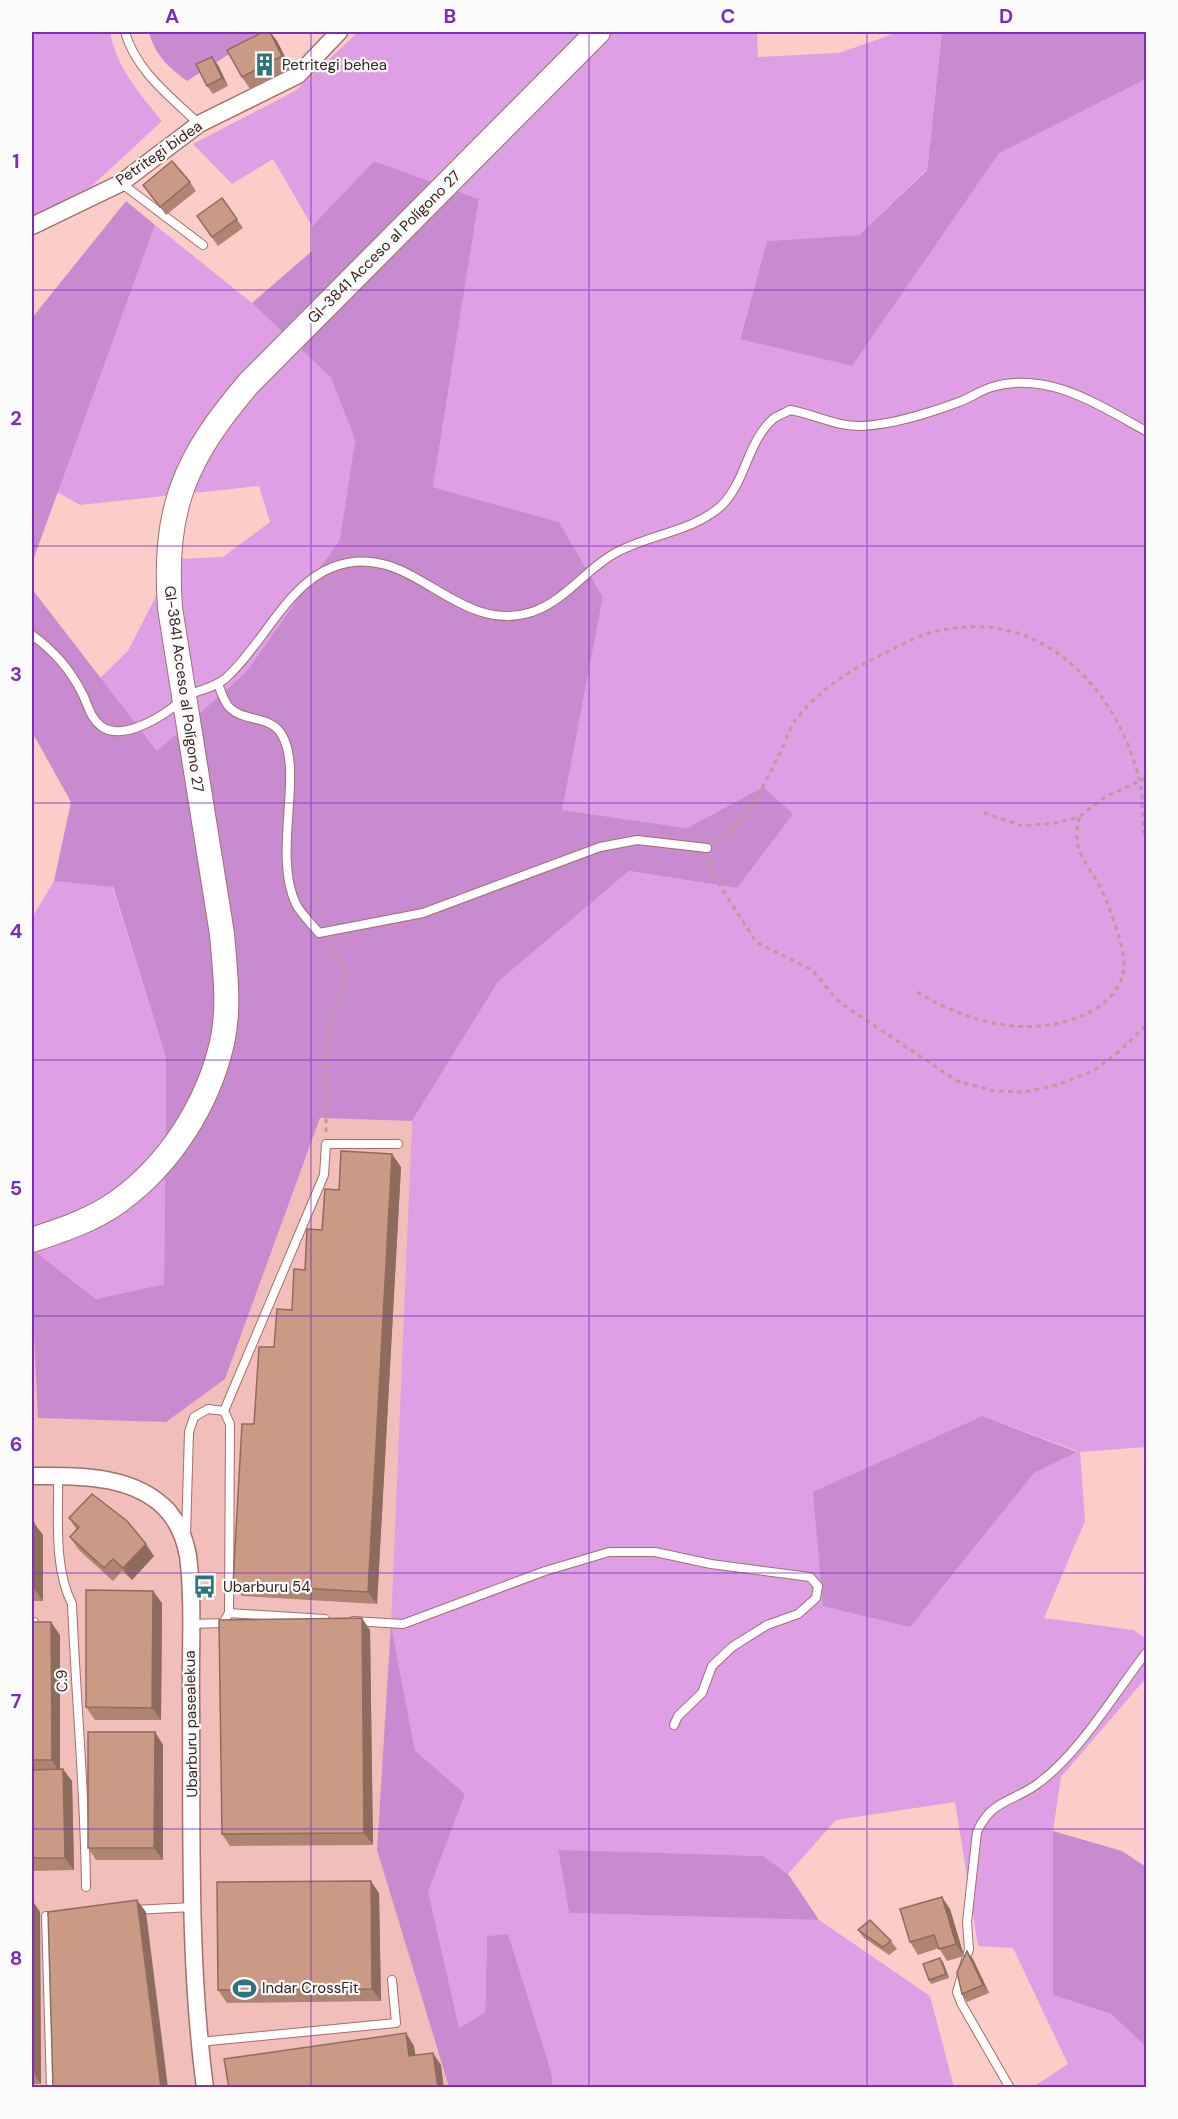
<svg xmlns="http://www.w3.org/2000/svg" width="1178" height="2119" viewBox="0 0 1178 2119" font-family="'DM Sans',sans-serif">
<rect width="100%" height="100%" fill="#fbcdc9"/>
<path fill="#f1beba" d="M320 1118 412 1121 391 1624 377 1850 449 2087 32 2088V1333L225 1378Z"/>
<g fill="#de9fe4" fill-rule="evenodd">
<path d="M32 32H110C116 67 140 94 162 121L92 186 32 217Z"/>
<path d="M358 32H757L758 57 839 53 899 32H942L927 169 859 235 767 241 740 338 852 366 999 152 1146 79V1447L1080 1452 1085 1521 1044 1618 1133 1630 1146 1638V1678L1061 1777 1053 1831V1995L1111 2014 1146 2047V2087H1033L1068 2064 1013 1948 978 1946 955 1802 836 1820 788 1874 763 1856 558 1851 569 1913 819 1920 930 1996 954 2087H553L551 2071 508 1935 487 1936 485 2014 459 2029 427 1892 464 1794 415 1752 391 1624 412 1121 498 982 629 871 737 888 763 787 687 828 561 810 603 597 559 522 433 487 479 199 374 161 312 226 273 159 232 184 193 144 295 91ZM983 1416 1077 1451 1076 1452 1034 1473Z"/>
<path d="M155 225 252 303 331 378 355 440 341 540 246 672 157 751 100 678 128 651 175 559 223 557 270 522 259 486 80 505 57 492Z"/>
<path d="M54 881 112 886 166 1058 164 1284 96 1299 32 1249V918Z"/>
</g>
<g fill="#c98bcf">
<path d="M149 32H264L187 81C168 67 155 55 149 32Z"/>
<path d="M942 32H1146V79L999 153 852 366 740 339 767 241 859 235 927 170Z"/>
<path d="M374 161 479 199 433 487 559 522 603 597 562 810 687 828 763 787 793 814 737 888 629 871 498 982 412 1121 320 1118 225 1379 166 1422 38 1418 34 1334 32 1333V1249L96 1299 164 1284 166 1058 113 887 54 881 71 802 32 732V589L157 751 246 672 340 540 355 440 331 378 252 303 312 251V226Z"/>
<path d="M126 201 155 225 32 563V318Z"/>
<path d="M983 1416 1077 1452 1034 1473 910 1627 823 1606 813 1492Z"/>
<path d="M391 1624 415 1751 465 1794 428 1892 459 2028 485 2013 487 1936 508 1934 551 2071 553 2087H449L377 1850Z"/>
<path d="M1053 1831 1122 1851 1146 1867V2047L1111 2014 1053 1995Z"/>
<path d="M558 1850 763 1856 788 1874 819 1920 569 1913Z"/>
</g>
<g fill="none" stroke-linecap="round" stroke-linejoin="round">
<defs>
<g id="service">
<path d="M125 32C136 71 170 96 199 124"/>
<path d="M121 183 203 245"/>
<path d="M32 635C53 650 70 669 82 693 88 704 90 718 101 726 120 741 156 720 172 708 178 704 181 698 187 695 200 690 216 687 226 678 263 645 286 585 333 567 411 537 454 637 532 612 567 600 587 567 619 551 652 534 693 531 721 506 746 482 747 442 773 419 778 415 785 413 790 410 814 414 837 427 861 426 893 425 929 413 959 402 970 398 981 390 992 387 1048 370 1100 406 1146 431"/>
<path d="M218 684C221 691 224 703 230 708 244 722 271 715 282 735 304 773 272 854 296 904 301 914 312 924 319 933L423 913 600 847 637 840 707 848"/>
<path d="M224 1411 324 1175 326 1144H398"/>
<path d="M58 1476C59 1517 53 1566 72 1604 76 1699 85 1792 86 1887"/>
<path d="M186 1535 189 1432 194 1417 208 1409 224 1411 230 1424 229 1613 223 1623 191 1624"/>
<path d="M229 1613 325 1619"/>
<path d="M353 1621 403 1624 545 1571 609 1552H655L711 1564 810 1577 818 1586 816 1598 798 1614 767 1625 732 1647 712 1666 702 1693 678 1716 674 1725"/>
<path d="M32 1622H34"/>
<path d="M133 1910 193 1907"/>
<path d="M46 1916 51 2088"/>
<path d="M199 2042 396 2023 392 1980"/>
<path d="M1010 2088 961 2003 957 1992 969 1949 967 1922 977 1832C992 1798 1015 1802 1040 1782 1080 1752 1115 1693 1146 1653"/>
</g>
<g id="minor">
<path d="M32 226 121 183 199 124 298 75 339 32"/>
<path d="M32 1476C78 1476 134 1474 168 1511 179 1524 185 1539 188 1556 194 1602 190 1655 191 1702 192 1830 188 1960 205 2088"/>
</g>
<path id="secondary" d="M32 1240C62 1230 93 1220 119 1201 170 1164 208 1104 222 1043 230 1008 225 970 222 934L170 608C163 508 185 458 249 383L598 32"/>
</defs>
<use href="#service" stroke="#a36f6b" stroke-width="10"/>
<use href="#minor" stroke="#a36f6b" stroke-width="19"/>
<use href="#secondary" stroke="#a36f6b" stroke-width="26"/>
<g stroke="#bf9996" stroke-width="3" stroke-dasharray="4.5 4.5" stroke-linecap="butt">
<path d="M984 813 1023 826 1054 823 1079 817 1105 797 1146 778"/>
<path d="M716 842C746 823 763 786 779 755 784 745 788 732 794 722 815 693 851 669 883 654 895 648 908 641 920 636 992 612 1055 635 1100 695 1118 718 1133 753 1140 781 1144 800 1140 820 1146 839"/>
<path d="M709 858 712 873 756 942 812 970 839 1002 957 1081 994 1091 1024 1092 1057 1085 1093 1071 1121 1050 1146 1025"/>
<path d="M917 992C960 1018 1010 1034 1060 1023 1087 1017 1122 999 1124 967 1125 947 1108 902 1099 885 1091 870 1079 858 1077 840 1076 833 1078 824 1079 817"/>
<path d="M326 1132V1053L330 1028 347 973 328 943"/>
</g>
<use href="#service" stroke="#fff" stroke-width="8"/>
<use href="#minor" stroke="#fff" stroke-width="16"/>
<use href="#secondary" stroke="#fff" stroke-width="24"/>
</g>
<g fill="#af8472">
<path d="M263 32H270L277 41 291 69 250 89 242 77Z"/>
<path d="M218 65 228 86 213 94 207 86Z"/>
<path d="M190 182 196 191 166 215 143 185Z"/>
<path d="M222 198 243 228 218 246 197 216Z"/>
<path d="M401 1167 377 1604 242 1596 233 1584 254 1424 274 1347 292 1310 305 1270 339 1190Z"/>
<path d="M69 1518 154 1556 132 1580 122 1571 113 1581 79 1550 70 1537 77 1530Z"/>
<path d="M32 1523 43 1535V1601H32Z"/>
<path d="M162 1603 161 1720H95L86 1707Z"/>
<path d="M32 1622 60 1635V1769L72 1781 74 1870 32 1871Z"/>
<path d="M370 1630 373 1845 230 1846 222 1834Z"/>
<path d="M155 1732 163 1745V1860H96L88 1848Z"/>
<path d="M379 1893 381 2001 227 2003 218 1990Z"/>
<path d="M32 1900 40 1912 41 2084H32Z"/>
<path d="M950 1909 964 1956 947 1961 939 1948 918 1955 910 1942Z"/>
<path d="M858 1930 891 1941 897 1949 889 1955 864 1938Z"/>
<path d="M973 1959 989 1993 967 2002 962 1994Z"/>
<path d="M943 1962 949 1978 931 1984 929 1980Z"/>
</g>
<g fill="#8e6c5d">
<path d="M270 32 277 41 291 69 282 56Z"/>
<path d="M212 57 218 65 228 86 222 78Z"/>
<path d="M392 1154 401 1167 377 1604 368 1592Z"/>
<path d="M34 1523 43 1535V1601L34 1589Z"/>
<path d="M146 1544 154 1556 132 1580 123 1568Z"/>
<path d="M153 1591 162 1603 161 1720 152 1708Z"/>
<path d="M362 1618 370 1630 373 1845 364 1833Z"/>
<path d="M51 1622 60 1635V1773L52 1760Z"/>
<path d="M155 1732 163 1745V1860L154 1848Z"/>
<path d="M63 1769 72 1781 74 1870 65 1858Z"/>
<path d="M371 1881 379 1893 381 2001 372 1989Z"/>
<path d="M942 1897 950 1909 964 1956 956 1944Z"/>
<path d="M32 1900 40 1912 41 2084 32 2071Z"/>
<path d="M137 1900 146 1912 168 2088H161Z"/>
<path d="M967 1951 973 1959 989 1993 983 1985Z"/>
<path d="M940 1958 943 1962 949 1978 946 1974Z"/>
<path d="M406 2033 414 2046 418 2069 409 2056Z"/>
<path d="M433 2053 441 2065 444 2088H438Z"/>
</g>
<g fill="#cb9a85" stroke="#8e6c5d" stroke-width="1.5">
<path d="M263 32H270L282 56 242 77 227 50Z"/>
<path d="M212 57 222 78 207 86 196 64Z"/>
<path d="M172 161 190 182 160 207 143 185Z"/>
<path d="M222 198 237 219 212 237 197 216Z"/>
<path d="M341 1151 392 1154 368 1592 233 1584 242 1424H254L259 1347H274L277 1309 292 1310 294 1269 305 1270 307 1229 322 1230 325 1189 339 1190Z"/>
<path d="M92 1494 127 1521 146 1544 123 1568 113 1559 104 1568 70 1537 79 1527 69 1518Z"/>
<rect x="32" y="1523" width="2" height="66"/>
<path d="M86 1590 153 1591 152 1708 86 1707Z"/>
<path d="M362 1618 364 1833 222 1834 219 1620Z"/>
<path d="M32 1622H51L52 1760H32Z"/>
<path d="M88 1732H155L154 1848H88Z"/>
<path d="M63 1769 65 1858H32V1770Z"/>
<path d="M371 1881 372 1989 218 1990 217 1882Z"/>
<path d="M942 1897 956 1944 939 1949 934 1935 910 1942 900 1909Z"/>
<path d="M137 1900 161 2088H53L48 1912Z"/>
<path d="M870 1920 891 1941 883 1947 858 1930Z"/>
<path d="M967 1951 983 1985 962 1994 957 1972Z"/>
<path d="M940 1958 946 1974 929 1980 923 1964Z"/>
<path d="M406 2033 409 2056 433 2053 438 2088H229L224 2059Z"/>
</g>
<path fill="none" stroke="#7b2cbf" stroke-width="1.5" stroke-opacity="0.55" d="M311 32V2088M589 32V2088M867 32V2088M32 290H1146M32 546H1146M32 803H1146M32 1060H1146M32 1316H1146M32 1573H1146M32 1829H1146"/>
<defs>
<symbol id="building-bare" viewBox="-9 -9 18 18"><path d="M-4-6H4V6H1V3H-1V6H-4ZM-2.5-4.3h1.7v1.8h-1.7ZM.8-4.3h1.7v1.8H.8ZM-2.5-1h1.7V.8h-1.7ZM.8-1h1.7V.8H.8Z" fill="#2c757c" stroke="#fbfbfb" stroke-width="2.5" paint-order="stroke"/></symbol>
<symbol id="bus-bare" viewBox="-9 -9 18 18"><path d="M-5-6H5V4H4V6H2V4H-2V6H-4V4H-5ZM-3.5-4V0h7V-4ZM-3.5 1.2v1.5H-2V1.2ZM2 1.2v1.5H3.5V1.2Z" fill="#2c757c" stroke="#fbfbfb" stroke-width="2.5" paint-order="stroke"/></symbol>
<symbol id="stadium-bare" viewBox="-9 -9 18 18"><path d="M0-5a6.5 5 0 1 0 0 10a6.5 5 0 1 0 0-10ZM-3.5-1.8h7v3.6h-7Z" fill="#2c757c" stroke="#fbfbfb" stroke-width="2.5" paint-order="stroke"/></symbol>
</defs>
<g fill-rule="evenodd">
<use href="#building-bare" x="248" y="48" width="33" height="33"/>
<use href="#bus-bare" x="188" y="1570" width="33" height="33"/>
<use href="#stadium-bare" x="228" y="1972" width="33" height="33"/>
</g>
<g text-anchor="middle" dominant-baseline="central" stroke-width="4.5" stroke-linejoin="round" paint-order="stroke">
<g font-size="15" fill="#372221" stroke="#fbfbfb" text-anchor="start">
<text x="282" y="65">Petritegi behea</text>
<text x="223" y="1587">Ubarburu 54</text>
<text x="262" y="1988">Indar CrossFit</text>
</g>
<g font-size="15" fill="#372221" stroke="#fbfbfb">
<text transform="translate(159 153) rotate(-35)">Petritegi bidea</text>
<text transform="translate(384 247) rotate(-45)">GI-3841 Acceso al Polígono 27</text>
<text transform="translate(184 689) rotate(82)">GI-3841 Acceso al Polígono 27</text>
<text transform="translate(62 1681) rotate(-93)">C.9</text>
<text transform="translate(191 1724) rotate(-91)">Ubarburu pasealekua</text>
</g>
</g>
<rect width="1178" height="2119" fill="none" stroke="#fbfbfb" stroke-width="66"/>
<rect x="33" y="33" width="1112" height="2053" fill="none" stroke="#7b2cbf" stroke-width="2"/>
<g font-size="20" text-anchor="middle" font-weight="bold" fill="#7b2cbf">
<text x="172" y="23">A</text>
<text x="450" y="23">B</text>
<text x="728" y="23">C</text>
<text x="1006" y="23">D</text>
<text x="16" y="168">1</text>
<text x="16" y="425">2</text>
<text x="16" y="681">3</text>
<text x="16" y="938">4</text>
<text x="16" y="1195">5</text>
<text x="16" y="1451">6</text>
<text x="16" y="1708">7</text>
<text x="16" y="1965">8</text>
</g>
</svg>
